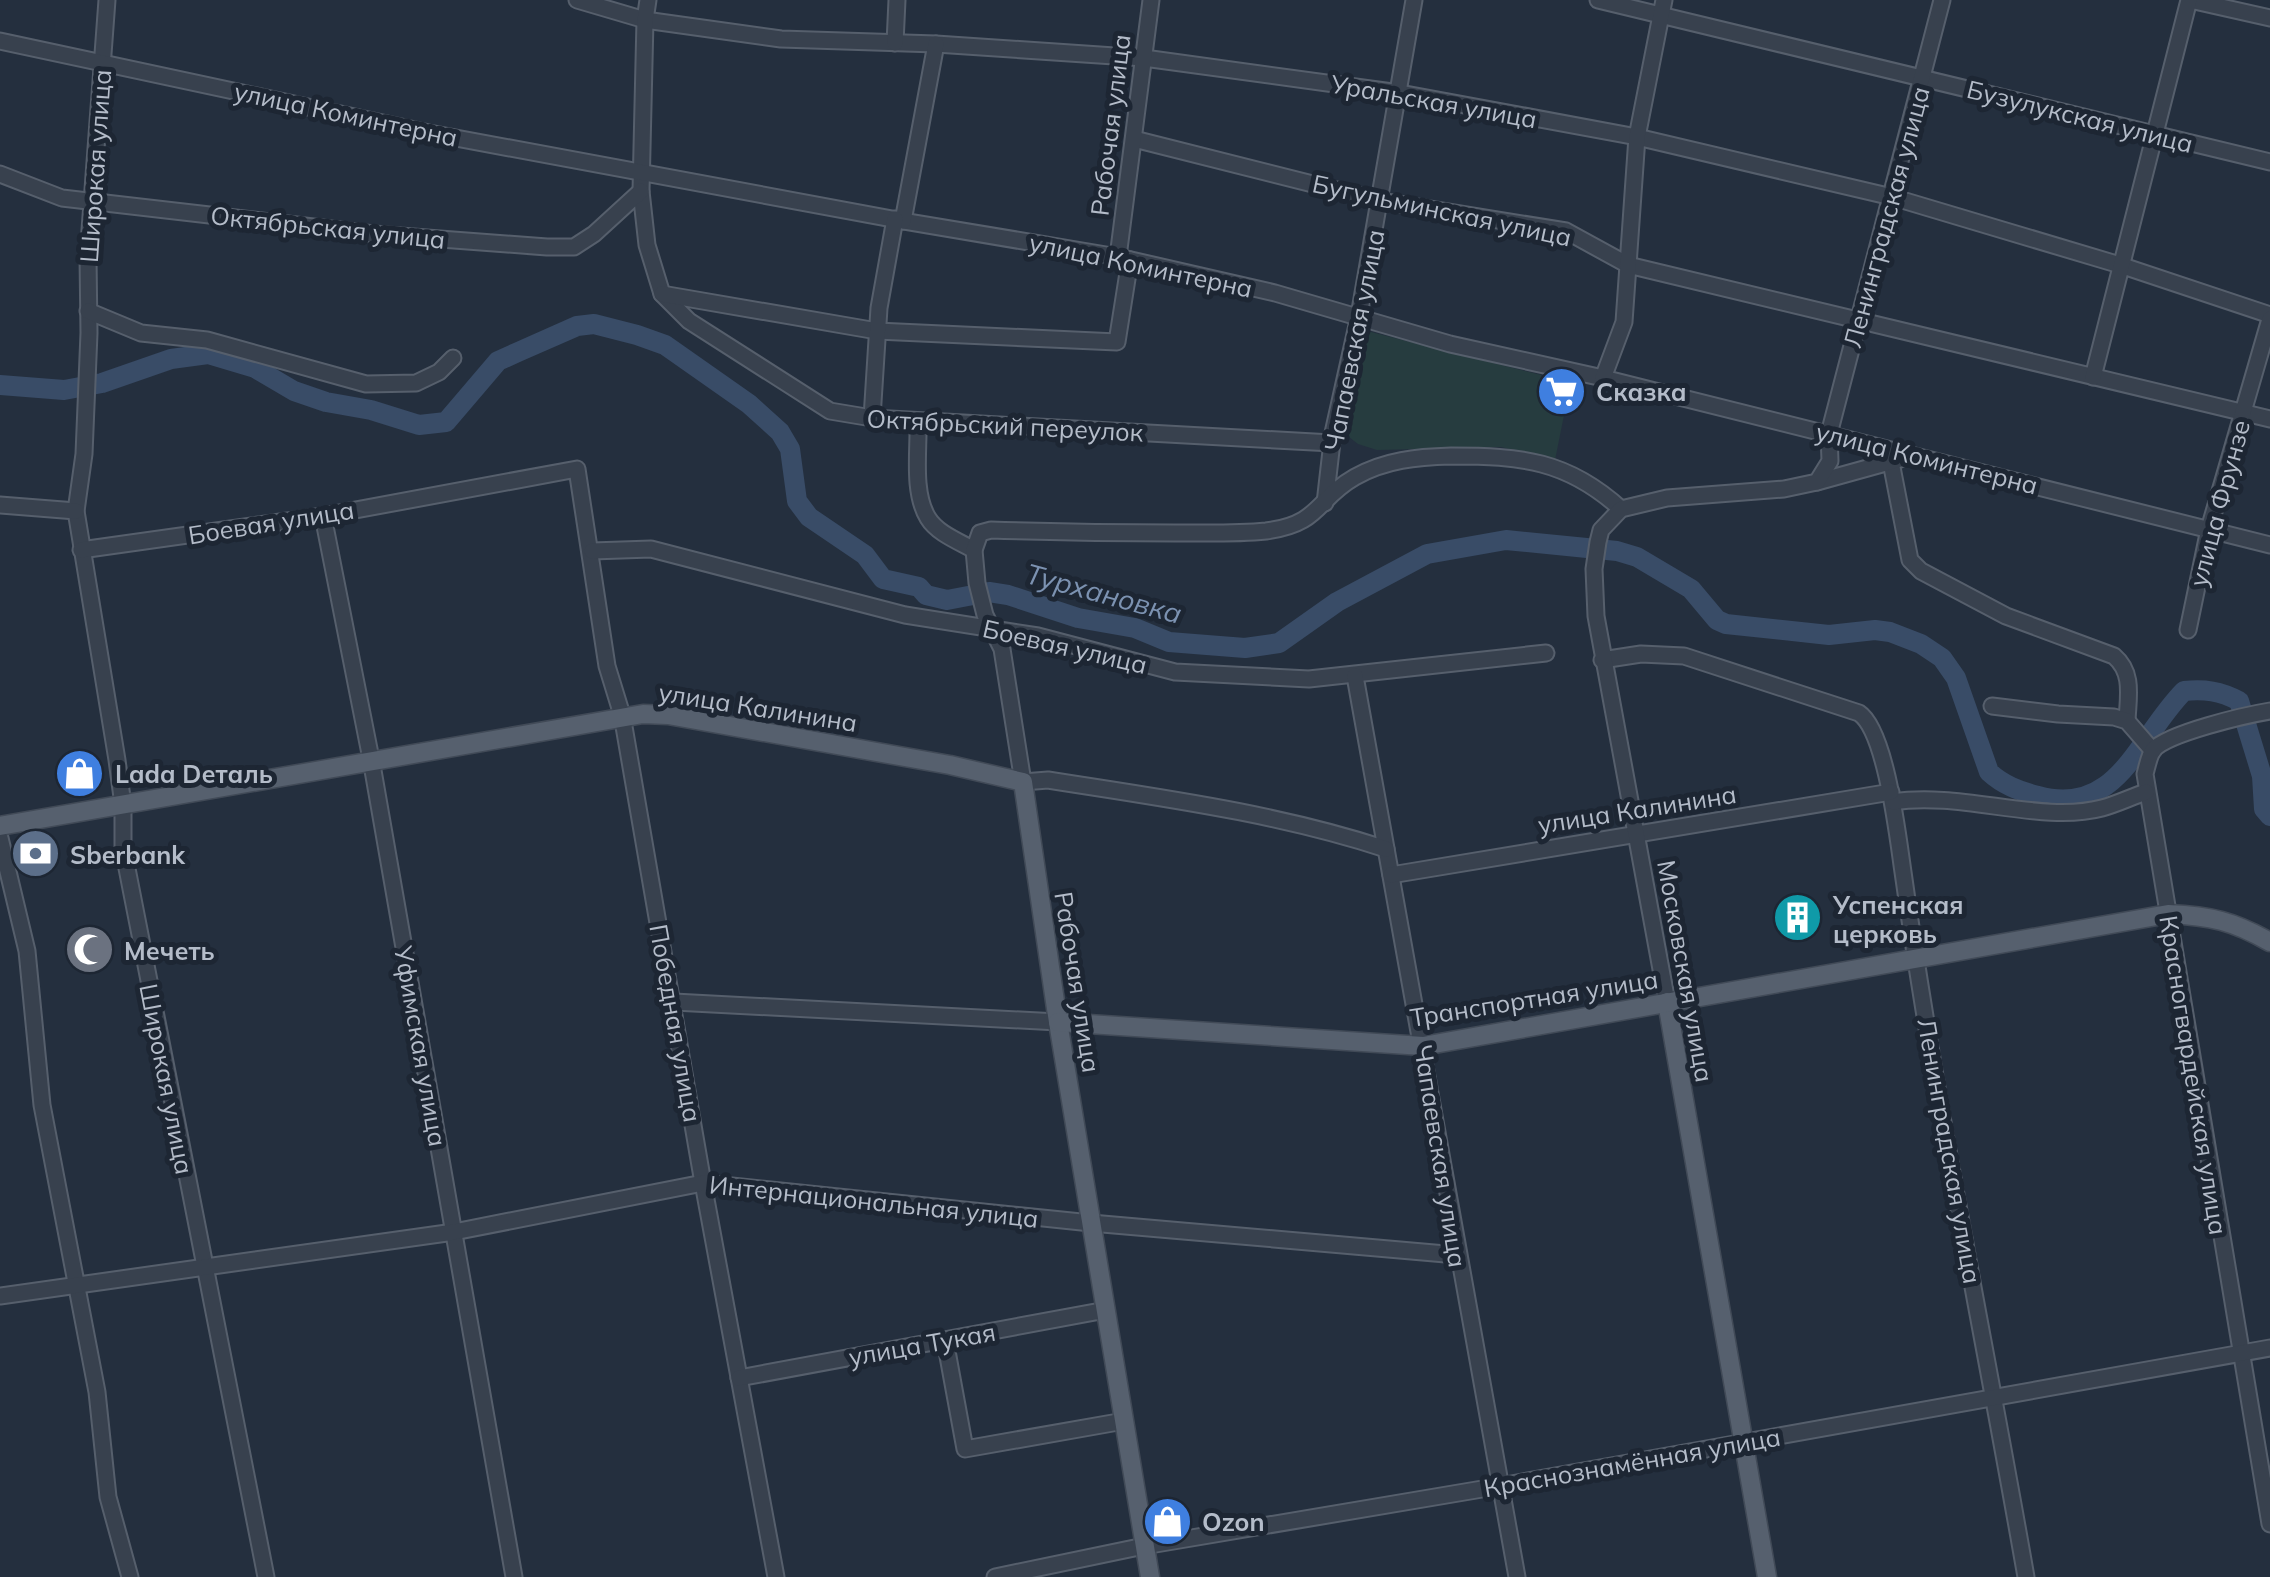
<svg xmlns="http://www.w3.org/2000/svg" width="2270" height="1577" viewBox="0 0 2270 1577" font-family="Mulish,sans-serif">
<rect width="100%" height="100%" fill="#242f3e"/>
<path fill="#263c3f" d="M1363 330 1541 375 1540 402 1565 410 1555 460 1501 447 1377 450 1358 444 1340 430Z"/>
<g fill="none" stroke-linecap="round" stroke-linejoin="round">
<path stroke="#394c67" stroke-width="20" d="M0 385 64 390 102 383 171 359 208 354 255 368 294 391 326 402 371 410 419 425 446 422 498 361 518 352 577 326 594 324 637 335 665 345 749 404 780 432 790 449 797 501 809 517 865 555 883 579 919 587 926 595 947 600 989 592 1008 595 1078 618 1135 628 1169 642 1245 648 1279 643 1337 602 1427 554 1506 540 1617 551 1637 557 1691 589 1717 620 1726 624 1829 635 1875 630 1890 632 1921 644 1942 658 1956 678 1989 772C2003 785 2019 791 2038 796 2118 818 2138 737 2184 691 2205 689 2220 691 2239 701L2262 776 2264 809 2270 816"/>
<defs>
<g id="minor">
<path d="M107 0 88 257 89 333 84 454 76 511 117 760 123 805V848L266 1577"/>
<path d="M577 0 645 20 781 39 936 44 1144 58 1400 93 1637 137 1892 197 2120 265 2270 315"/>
<path d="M648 0 645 20 641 191 647 245 662 294 689 321 830 411 872 418 1332 443"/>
<path d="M1598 0 2270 162"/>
<path d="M2190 0 2270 18"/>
<path d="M0 41 429 133 903 221 1118 257 1275 293 1450 344 1603 378 2270 545"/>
<path d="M895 43 897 0"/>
<path d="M1134 139 1380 201 1566 231 1628 265 2270 419"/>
<path d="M0 174 62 198 374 234 547 247H574L594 234 641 191"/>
<path d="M903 221 936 44"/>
<path d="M1118 257 1151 0"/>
<path d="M662 294 877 331 1117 342 1130 260"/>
<path d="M88 311 141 333 207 340 366 384 416 383 439 372 453 358"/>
<path d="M2093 377 2189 0"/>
<path d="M1603 378 1624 322 1637 137 1664 0"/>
<path d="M872 418 879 308 895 219"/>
<path d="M918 421C919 450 912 492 928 518 937 533 958 541 974 550"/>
<path d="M1891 462 1910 560 1921 571 2006 616 2114 656C2134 673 2128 697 2127 721"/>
<path d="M1817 482 1900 459"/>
<path d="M1325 503 1333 433 1359 316 1414 0"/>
<path d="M0 505 76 511"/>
<path d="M323 516 371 759 514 1577"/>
<path d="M81 550 323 516 577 469 607 666 622 715 703 1183 776 1577"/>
<path d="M592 551 651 549 905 615 1038 636 1175 672 1309 679 1546 653"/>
<path d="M2188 630 2209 529 2270 319"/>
<path d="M1602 660 1641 654 1684 656 1859 713C1886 731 1898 838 1903 872 1936 1108 1985 1342 2026 1577"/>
<path d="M1355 676 1517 1577"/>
<path d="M1992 706 2058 714 2114 717 2127 721 2153 751"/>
<path d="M2270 711C2246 715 2168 733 2153 750 2149 756 2147 767 2145 774L2270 1524"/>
<path d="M1893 802C1961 791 2041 824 2102 808 2117 804 2131 797 2146 792"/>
<path d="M0 838 27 951 42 1105 97 1392 108 1497 130 1577"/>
<path d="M1386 849C1276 813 1162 798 1048 780L1023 782 1002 649 985 615 977 583 974 550 980 533 991 530C1052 532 1113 533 1175 533 1205 533 1236 534 1266 531 1321 524 1316 499 1355 477 1385 460 1417 457 1451 456 1521 456 1567 460 1621 509"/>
<path d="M1391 875 1891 792"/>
<path d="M674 1002 1058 1022"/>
<path d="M1667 1002 1596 616 1594 569 1598 542 1601 530 1621 509 1667 498 1784 489 1817 482 1830 461 1829 434 1942 0"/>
<path d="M0 1296 454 1232 703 1183 1091 1223 1457 1255"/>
<path d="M945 1340 965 1449 1124 1421"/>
<path d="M739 1378 1106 1310"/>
<path d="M995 1577 1144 1546 1500 1486 2270 1348"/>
</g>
<g id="major">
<path d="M0 826 643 714 668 715 950 765 1023 782 1058 1022 1150 1577"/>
<path d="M1667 1002 1767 1577"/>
<path d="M1058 1022 1423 1046 2168 914C2211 916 2233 921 2270 942"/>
</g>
</defs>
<use href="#minor" stroke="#565f6c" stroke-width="19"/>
<use href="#major" stroke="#414a57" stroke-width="21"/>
<use href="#minor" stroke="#38414e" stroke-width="15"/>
<use href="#major" stroke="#56606e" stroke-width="18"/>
</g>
<defs>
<symbol id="supermarket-disc" viewBox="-11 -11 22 22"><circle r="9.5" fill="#3f7fe0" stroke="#1d2633"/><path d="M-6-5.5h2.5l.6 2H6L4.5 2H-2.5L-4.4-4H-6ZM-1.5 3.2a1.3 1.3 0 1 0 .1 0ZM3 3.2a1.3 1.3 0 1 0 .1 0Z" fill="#fff"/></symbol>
<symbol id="shop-disc" viewBox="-11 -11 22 22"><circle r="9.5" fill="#3f7fe0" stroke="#1d2633"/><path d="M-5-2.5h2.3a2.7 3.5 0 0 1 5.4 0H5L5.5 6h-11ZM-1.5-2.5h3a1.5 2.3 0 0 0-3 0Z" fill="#fff"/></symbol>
<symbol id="bank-disc" viewBox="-11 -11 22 22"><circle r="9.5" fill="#5c6f8a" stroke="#1d2633"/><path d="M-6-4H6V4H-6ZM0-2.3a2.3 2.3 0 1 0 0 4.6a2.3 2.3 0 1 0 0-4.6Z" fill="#fff"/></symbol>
<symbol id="building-disc" viewBox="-11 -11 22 22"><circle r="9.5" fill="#0f9aa8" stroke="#1d2633"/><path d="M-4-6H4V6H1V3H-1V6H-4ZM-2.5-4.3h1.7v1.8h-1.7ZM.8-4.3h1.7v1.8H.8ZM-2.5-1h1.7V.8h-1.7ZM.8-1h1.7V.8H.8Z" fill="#fff"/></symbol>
<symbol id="mosque-disc" viewBox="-11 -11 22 22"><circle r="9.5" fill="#6b7280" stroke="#1d2633"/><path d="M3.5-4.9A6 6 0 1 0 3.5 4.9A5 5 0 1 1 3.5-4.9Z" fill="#fff"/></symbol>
</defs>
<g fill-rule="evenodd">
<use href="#supermarket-disc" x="1534" y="364" width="55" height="55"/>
<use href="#shop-disc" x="52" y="746" width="55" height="55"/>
<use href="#bank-disc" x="8" y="826" width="55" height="55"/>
<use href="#building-disc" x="1770" y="890" width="55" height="55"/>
<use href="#mosque-disc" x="62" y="922" width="55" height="55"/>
<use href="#shop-disc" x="1140" y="1494" width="55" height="55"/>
</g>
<g text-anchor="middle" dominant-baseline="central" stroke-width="10" stroke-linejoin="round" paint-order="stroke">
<g font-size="25" fill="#b4bcc9" stroke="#1d2633">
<text transform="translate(1434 101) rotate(10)">Уральская улица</text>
<text transform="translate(346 114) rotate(12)">улица Коминтерна</text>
<text transform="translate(2080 116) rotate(14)">Бузулукская улица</text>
<text transform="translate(1110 125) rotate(-83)">Рабочая улица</text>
<text transform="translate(95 166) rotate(-86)">Широкая улица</text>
<text transform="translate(1442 210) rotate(12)">Бугульминская улица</text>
<text transform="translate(1886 217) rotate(-75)">Ленинградская улица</text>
<text transform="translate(328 227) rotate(6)">Октябрьская улица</text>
<text transform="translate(1141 265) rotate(12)">улица Коминтерна</text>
<text transform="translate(1354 340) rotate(-79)">Чапаевская улица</text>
<text transform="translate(1005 425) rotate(3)">Октябрьский переулок</text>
<text transform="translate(1927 458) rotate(14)">улица Коминтерна</text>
<text transform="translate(2219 503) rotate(-75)">улица Фрунзе</text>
<text transform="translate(271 522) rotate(-9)">Боевая улица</text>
<text transform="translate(1065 646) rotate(13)">Боевая улица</text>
<text transform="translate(758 707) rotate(9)">улица Калинина</text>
<text transform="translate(1637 809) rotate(-9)">улица Калинина</text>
<text transform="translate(1686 971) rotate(80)">Московская улица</text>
<text transform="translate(1078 982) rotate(81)">Рабочая улица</text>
<text transform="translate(1534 998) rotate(-9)">Транспортная улица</text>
<text transform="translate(676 1023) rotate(80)">Победная улица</text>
<text transform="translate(421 1046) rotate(80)">Уфимская улица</text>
<text transform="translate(2194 1075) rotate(81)">Красногвардейская улица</text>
<text transform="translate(167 1079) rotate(79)">Широкая улица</text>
<text transform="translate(1950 1151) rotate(80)">Ленинградская улица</text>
<text transform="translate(1441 1156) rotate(81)">Чапаевская улица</text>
<text transform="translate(874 1201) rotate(6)">Интернациональная улица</text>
<text transform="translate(922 1344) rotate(-10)">улица Тукая</text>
<text transform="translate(1632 1462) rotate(-10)">Краснознамённая улица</text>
</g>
<g font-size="25" font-weight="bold" fill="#b4bcc9" stroke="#1d2633" text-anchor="start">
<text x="1596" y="391">Сказка</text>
<text x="115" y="773">Lada Dеталь</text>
<text x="70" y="854">Sberbank</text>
<text x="1833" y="904">Успенская<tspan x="1833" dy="29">церковь</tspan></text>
<text x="124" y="950">Мечеть</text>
<text x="1202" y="1521">Ozon</text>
</g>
<g font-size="28" font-style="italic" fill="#7c92b1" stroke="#1d2633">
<text transform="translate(1104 593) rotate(15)">Турхановка</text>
</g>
</g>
</svg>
